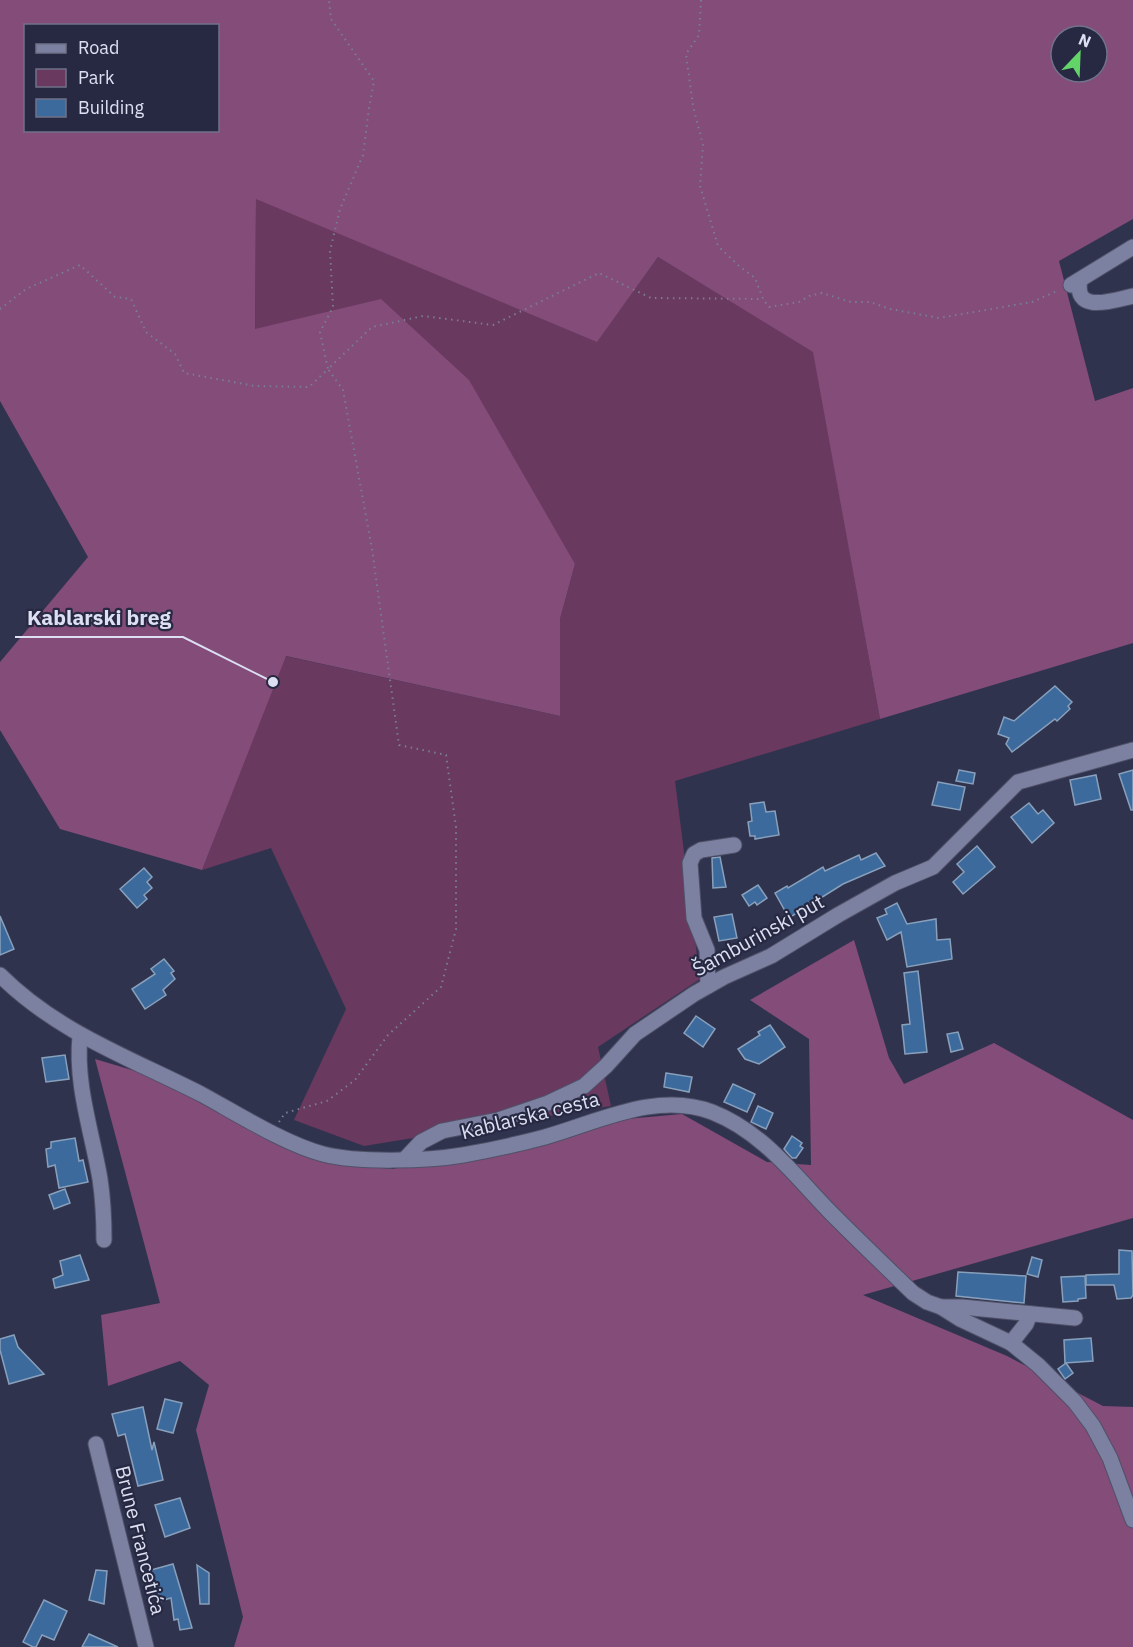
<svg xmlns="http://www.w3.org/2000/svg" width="1133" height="1647" viewBox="0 0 1133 1647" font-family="'IBM Plex Sans',sans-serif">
<rect width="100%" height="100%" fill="#30334e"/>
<path fill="#693960" d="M256 198 597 341 658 257 814 352 880 719 675 781 700 979 598 1047 611 1106 364 1146 294 1120 346 1009 271 848 202 870 285 656 560 716V619L575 564 255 329Z"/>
<g fill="#834c79" fill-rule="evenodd">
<path d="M0 0H1133V219L1059 261 1095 401 1133 388V643L880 719 813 352 658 257 597 342 256 199 255 329 381 299 469 380 575 564 560 619V716L286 656 202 870 60 829 0 730V662L88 557 0 401ZM26 26H218V130H26ZM1061 36H1097V72H1061Z"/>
<path d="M854 940 889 1058 904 1084 994 1043 1133 1120V1218L863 1295 1007 1356 1103 1406 1133 1407V1647H234L243 1617 196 1430 209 1385 180 1361 108 1386 101 1315 160 1303 95 1059 159 1078 325 1163 393 1169 615 1120 682 1114 767 1162 811 1165 809 1039 750 1000Z"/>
</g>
<g fill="#3d6a9d" stroke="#88a0bb" stroke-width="1.5">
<path d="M1055 686 1072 702 1068 706 1070 709 1057 721 1055 719 1012 752 1006 744 1009 738 998 734 1004 717 1014 721Z"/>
<path d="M959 770 975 773 973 784 956 781Z"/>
<path d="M1133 770V810H1131L1119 774Z"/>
<path d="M1096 775 1101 799 1075 805 1070 780Z"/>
<path d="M938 782 965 787 960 810 932 805Z"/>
<path d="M764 802 766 812 775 811 779 835 755 839V836H750L748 822 752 821 750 804Z"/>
<path d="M1029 803 1038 814 1043 810 1054 823 1032 843 1011 817Z"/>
<path d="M977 846 995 867 963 894 953 882 964 872 957 864Z"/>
<path d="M876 853 885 866 843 884 789 918 775 893 787 886 788 888 823 867 825 871 859 855 861 860Z"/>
<path d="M720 857 726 887 713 888 712 858Z"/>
<path d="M144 868 152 877 147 882 152 888 144 895 147 899 137 908 120 889Z"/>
<path d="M758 885 767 898 757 905 755 902 749 906 742 895Z"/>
<path d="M897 903 907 924 936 919 937 940 950 939 952 959 907 967 901 932 887 940 877 918 887 914 885 909Z"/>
<path d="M732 914 737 938 719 941 714 917Z"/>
<path d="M0 916 14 949 0 955Z"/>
<path d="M164 959 174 971 171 973 175 979 163 990 166 995 145 1009 132 989 155 974 151 969Z"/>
<path d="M918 971 927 1052 905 1054 902 1025 910 1024 904 973Z"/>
<path d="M696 1016 715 1029 703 1047 684 1033Z"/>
<path d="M770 1025 785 1047 759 1064 745 1059 738 1049 760 1035 758 1032Z"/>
<path d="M958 1032 963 1049 951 1052 947 1034Z"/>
<path d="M65 1055 69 1079 46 1082 42 1058Z"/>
<path d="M666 1073 692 1077 689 1092 664 1087Z"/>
<path d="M733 1084 755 1094 747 1112 724 1102Z"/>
<path d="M758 1106 773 1113 766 1129 751 1122Z"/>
<path d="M792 1136 802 1143 800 1146 803 1148 796 1158H792L784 1149Z"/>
<path d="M75 1138 79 1161 83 1160 88 1182 59 1188 55 1165 48 1167 46 1149 51 1148V1142Z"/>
<path d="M65 1189 70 1203 54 1209 49 1195Z"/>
<path d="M1119 1250 1132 1251 1133 1295 1131 1298 1117 1299 1114 1285H1086V1275L1119 1274Z"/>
<path d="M80 1255 89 1280 55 1288 53 1279 63 1275 60 1261Z"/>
<path d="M1032 1257 1042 1260 1038 1277 1027 1274Z"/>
<path d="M958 1272 1026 1276 1024 1303 956 1296Z"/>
<path d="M1085 1276 1086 1298 1078 1299V1301L1063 1302 1061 1277Z"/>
<path d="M14 1335 18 1347 44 1374 9 1384 0 1350V1339Z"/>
<path d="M1091 1338 1093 1361 1065 1363 1064 1340Z"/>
<path d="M1066 1363 1073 1373 1065 1379 1058 1369Z"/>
<path d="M165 1399 182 1403 173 1433 157 1429Z"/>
<path d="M143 1407 152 1450 154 1442 163 1480 138 1486 125 1434 118 1436 112 1414Z"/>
<path d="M180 1498 190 1528 165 1537 155 1505Z"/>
<path d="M173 1564 192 1628 180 1630 178 1619 174 1620 171 1598 160 1601 151 1570Z"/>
<path d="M197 1565 209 1573V1604H200Z"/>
<path d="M96 1570 107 1571 104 1604 89 1600Z"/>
<path d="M44 1600 67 1611 54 1640 42 1635 36 1647H33L23 1642Z"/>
<path d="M89 1634 118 1647H82Z"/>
</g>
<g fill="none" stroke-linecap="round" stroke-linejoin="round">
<defs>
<g id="minor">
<path d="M1080 280C1073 315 1114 300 1133 296"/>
<path d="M1071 285 1133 247"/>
<path d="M0 975C57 1032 130 1058 201 1094 236 1113 285 1144 323 1154 357 1163 428 1161 463 1155 491 1150 519 1144 545 1137 598 1122 657 1091 712 1112 763 1132 794 1175 831 1213 858 1240 886 1267 913 1293L927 1302 941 1307 960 1319 1011 1343 1038 1365 1075 1402 1093 1426 1110 1458 1133 1520"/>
<path d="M708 986 707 950 694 918 690 863 694 854 701 850 734 845"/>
<path d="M80 1036C75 1084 92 1132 100 1179 103 1199 104 1220 104 1240"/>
<path d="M405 1159 421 1142 442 1131 498 1120 548 1103 584 1086 606 1066 635 1034 694 994 724 977 771 956 838 915 895 883 933 867 1018 782 1133 750"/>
<path d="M941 1307H962L1075 1318"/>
<path d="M1011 1343 1026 1324 1030 1314"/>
<path d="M96 1444 146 1647"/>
</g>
</defs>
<use href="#minor" stroke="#505168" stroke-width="17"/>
<g stroke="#7a7d94" stroke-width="2" stroke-dasharray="1.5 4.5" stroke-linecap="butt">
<path d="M701 0 699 35 686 54 693 106 703 145 700 186 718 246 739 266 755 278 763 299 769 307 799 302 809 296 822 293 851 302H870L890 309 939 318 1032 302 1057 291"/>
<path d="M0 309 26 289 80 265 115 297 131 299 146 332 175 354 184 373 255 386 309 387 328 369 320 332 333 307 330 251 340 209 363 155 369 108 374 81 331 19 329 0"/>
<path d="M279 1122 285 1113 327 1101 355 1080 388 1035 441 987 456 929V827L446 755 399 745 372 549 343 390 328 369 372 327 423 316 493 325 599 273 651 298 763 299"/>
</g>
<use href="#minor" stroke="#7d81a1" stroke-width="15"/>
</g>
<g text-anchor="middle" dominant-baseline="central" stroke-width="4.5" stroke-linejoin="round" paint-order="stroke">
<g font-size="20" fill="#dde0f2" stroke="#272943">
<text transform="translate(758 935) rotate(-29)">Šamburinski put</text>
<text transform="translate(530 1115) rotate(-14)">Kablarska cesta</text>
<text transform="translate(141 1540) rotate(76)">Brune Francetića</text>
</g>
</g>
<path fill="none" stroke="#dde0f2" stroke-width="2" d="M273 682L183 637H15"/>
<circle fill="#dde0f2" stroke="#272943" stroke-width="2" cx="273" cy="682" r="6"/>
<g font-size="21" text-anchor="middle" font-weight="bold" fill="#dde0f2" stroke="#272943" stroke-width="4.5" stroke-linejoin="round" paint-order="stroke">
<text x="99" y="625">Kablarski breg</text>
</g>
<rect x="24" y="24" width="195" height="108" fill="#272943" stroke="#707289" stroke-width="1.5"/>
<rect x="36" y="44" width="30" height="9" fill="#7d81a1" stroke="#707289" stroke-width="1.5"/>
<text x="78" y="54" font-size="18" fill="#dde0f2">Road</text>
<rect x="36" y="69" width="30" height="18" fill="#693960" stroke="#707289" stroke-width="1.5"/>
<text x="78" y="84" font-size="18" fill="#dde0f2">Park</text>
<rect x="36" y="99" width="30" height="18" fill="#3d6a9d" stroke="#707289" stroke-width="1.5"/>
<text x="78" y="114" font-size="18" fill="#dde0f2">Building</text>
<g transform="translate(1079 54) rotate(23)"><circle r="28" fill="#272943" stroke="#707289" stroke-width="1.5"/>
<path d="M0-4.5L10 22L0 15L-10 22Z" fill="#63d468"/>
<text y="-9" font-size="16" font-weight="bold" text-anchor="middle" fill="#dde0f2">N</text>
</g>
</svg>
